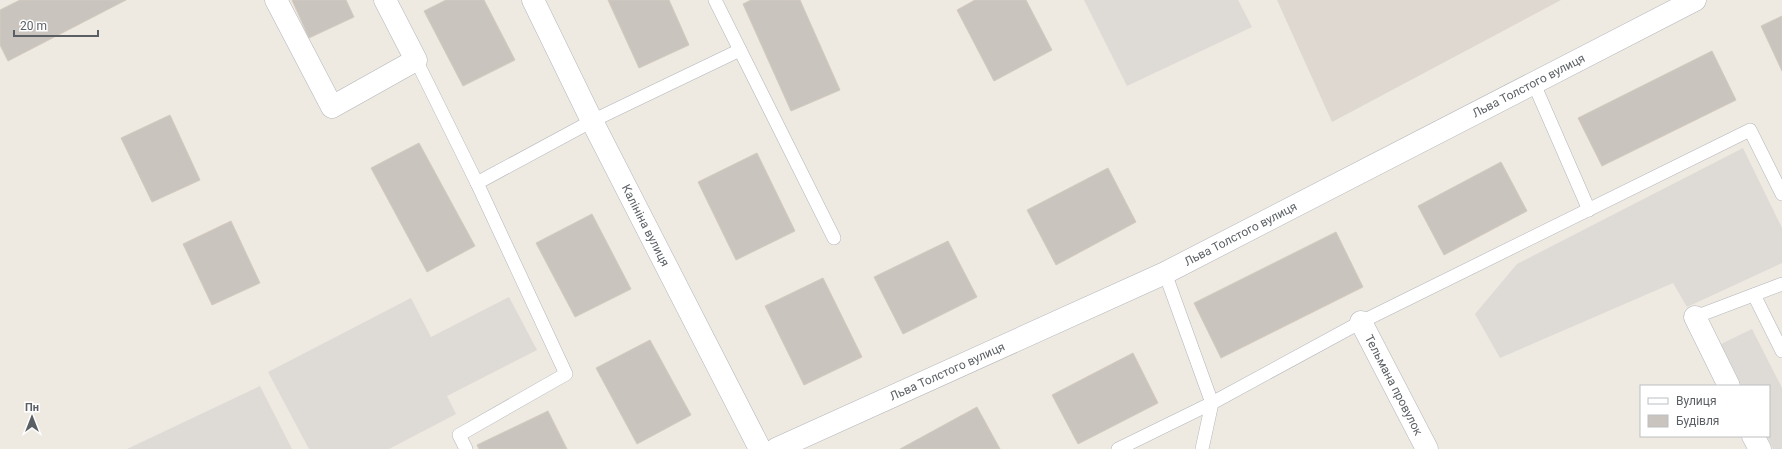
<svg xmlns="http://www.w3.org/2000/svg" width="1782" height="449" viewBox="0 0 1782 449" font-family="Roboto,sans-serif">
<rect width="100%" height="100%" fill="#eee9e1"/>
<g fill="#dedbd6">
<path d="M1084 0H1238L1252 27 1127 86Z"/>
<path d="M1743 148 1782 228V263L1687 307 1673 283 1500 358 1475 314 1517 264Z"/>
<path d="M509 297 537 350 447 396 456 414 389 449H309L268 372 411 298 431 337Z"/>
<path d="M1752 329 1782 388V449H1773L1767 436H1769V386H1742L1721 344Z"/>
<path d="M260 386 292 449H127Z"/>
</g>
<path fill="#ded8d0" d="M1277 0H1561L1332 122Z"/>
<g fill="#c9c4be" stroke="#d3cabf">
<path d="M20 0H126L8 61 0 45V10Z"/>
<path d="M292 0H346L354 17 309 38Z"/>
<path d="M446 0H484L515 60 463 86 424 11Z"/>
<path d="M608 0H669L689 45 639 68Z"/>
<path d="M751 0H800L840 90 791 111 743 4Z"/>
<path d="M975 0H1026L1052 50 994 81 957 10Z"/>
<path d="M1782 16V71L1761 26Z"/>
<path d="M1712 51 1736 100 1602 166 1578 118Z"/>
<path d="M170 115 200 180 152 202 121 138Z"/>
<path d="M419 143 475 246 427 272 371 168Z"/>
<path d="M757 153 795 231 736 260 698 182Z"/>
<path d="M1501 162 1527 211 1444 255 1418 206Z"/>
<path d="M1108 168 1136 222 1056 265 1027 210Z"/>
<path d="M592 214 631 289 575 317 536 243Z"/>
<path d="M231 221 260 283 212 305 183 244Z"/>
<path d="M1336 232 1363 287 1221 358 1194 303Z"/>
<path d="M948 241 977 297 903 334 874 277Z"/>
<path d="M823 278 862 357 804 385 765 306Z"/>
<path d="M650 340 691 415 637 444 596 368Z"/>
<path d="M1133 353 1158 403 1078 444 1052 395Z"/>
<path d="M977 407 1000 449H900Z"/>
<path d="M548 411 567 449H479L477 445Z"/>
</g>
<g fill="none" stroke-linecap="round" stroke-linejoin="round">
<defs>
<g id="service">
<path d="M715 0 834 238"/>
<path d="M416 60 477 183"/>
<path d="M1534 84 1589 210"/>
<path d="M1754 295 1782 351"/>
<path d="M1695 317 1782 284"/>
<path d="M466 449 459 435 566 374 477 183 592 121 740 50"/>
<path d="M1118 449 1212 403 1165 273"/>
<path d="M1202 449 1212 403 1361 322 1750 130 1782 194"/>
</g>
<g id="minor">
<path d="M276 0 332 107 416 60 385 0"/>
<path d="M1695 317 1729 386"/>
<path id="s1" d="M1361 322 1427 449"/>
<path d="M1753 436 1760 449"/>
<path id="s2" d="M776 449 1165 273 1695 0"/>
</g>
<g id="tertiary">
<path id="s3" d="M533 0 592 121 760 449"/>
</g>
</defs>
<use href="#service" stroke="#b2b6ba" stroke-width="14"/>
<use href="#minor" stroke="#b2b6ba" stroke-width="23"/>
<use href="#tertiary" stroke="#b2b6ba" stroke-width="23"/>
<use href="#service" stroke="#fff" stroke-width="13"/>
<use href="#minor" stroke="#fff" stroke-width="22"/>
<use href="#tertiary" stroke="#fff" stroke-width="22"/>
</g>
<g text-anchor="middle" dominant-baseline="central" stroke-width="3.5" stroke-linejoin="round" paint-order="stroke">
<g font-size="12" fill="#5a5f63" stroke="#fff">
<text stroke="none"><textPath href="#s2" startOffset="836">Льва Толстого вулиця</textPath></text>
<text stroke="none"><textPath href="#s3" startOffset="252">Калініна вулиця</textPath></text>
<text stroke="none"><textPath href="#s2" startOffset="512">Льва Толстого вулиця</textPath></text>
<text stroke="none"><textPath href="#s2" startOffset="188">Льва Толстого вулиця</textPath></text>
<text stroke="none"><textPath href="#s1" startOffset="71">Тельмана провулок</textPath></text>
</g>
</g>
<rect x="1640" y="385" width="130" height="52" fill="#ffffff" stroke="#bdbfc1"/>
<rect x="1648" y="398" width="20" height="6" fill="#ffffff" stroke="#bdbfc1"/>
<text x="1676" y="405" font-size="12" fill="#5a5f63">Вулиця</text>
<rect x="1648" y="415" width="20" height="12" fill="#c9c4be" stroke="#bdbfc1"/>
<text x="1676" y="425" font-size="12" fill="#5a5f63">Будівля</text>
<g transform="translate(32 417)" stroke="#ffffff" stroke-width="3" paint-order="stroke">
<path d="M0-3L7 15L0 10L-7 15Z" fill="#5a5f63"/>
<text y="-6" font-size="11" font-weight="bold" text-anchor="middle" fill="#5a5f63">Пн</text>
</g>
<path d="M14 30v6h84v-6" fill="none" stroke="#5a5f63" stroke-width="2"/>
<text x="20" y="30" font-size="12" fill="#5a5f63" stroke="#ffffff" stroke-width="3" paint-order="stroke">20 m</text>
</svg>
